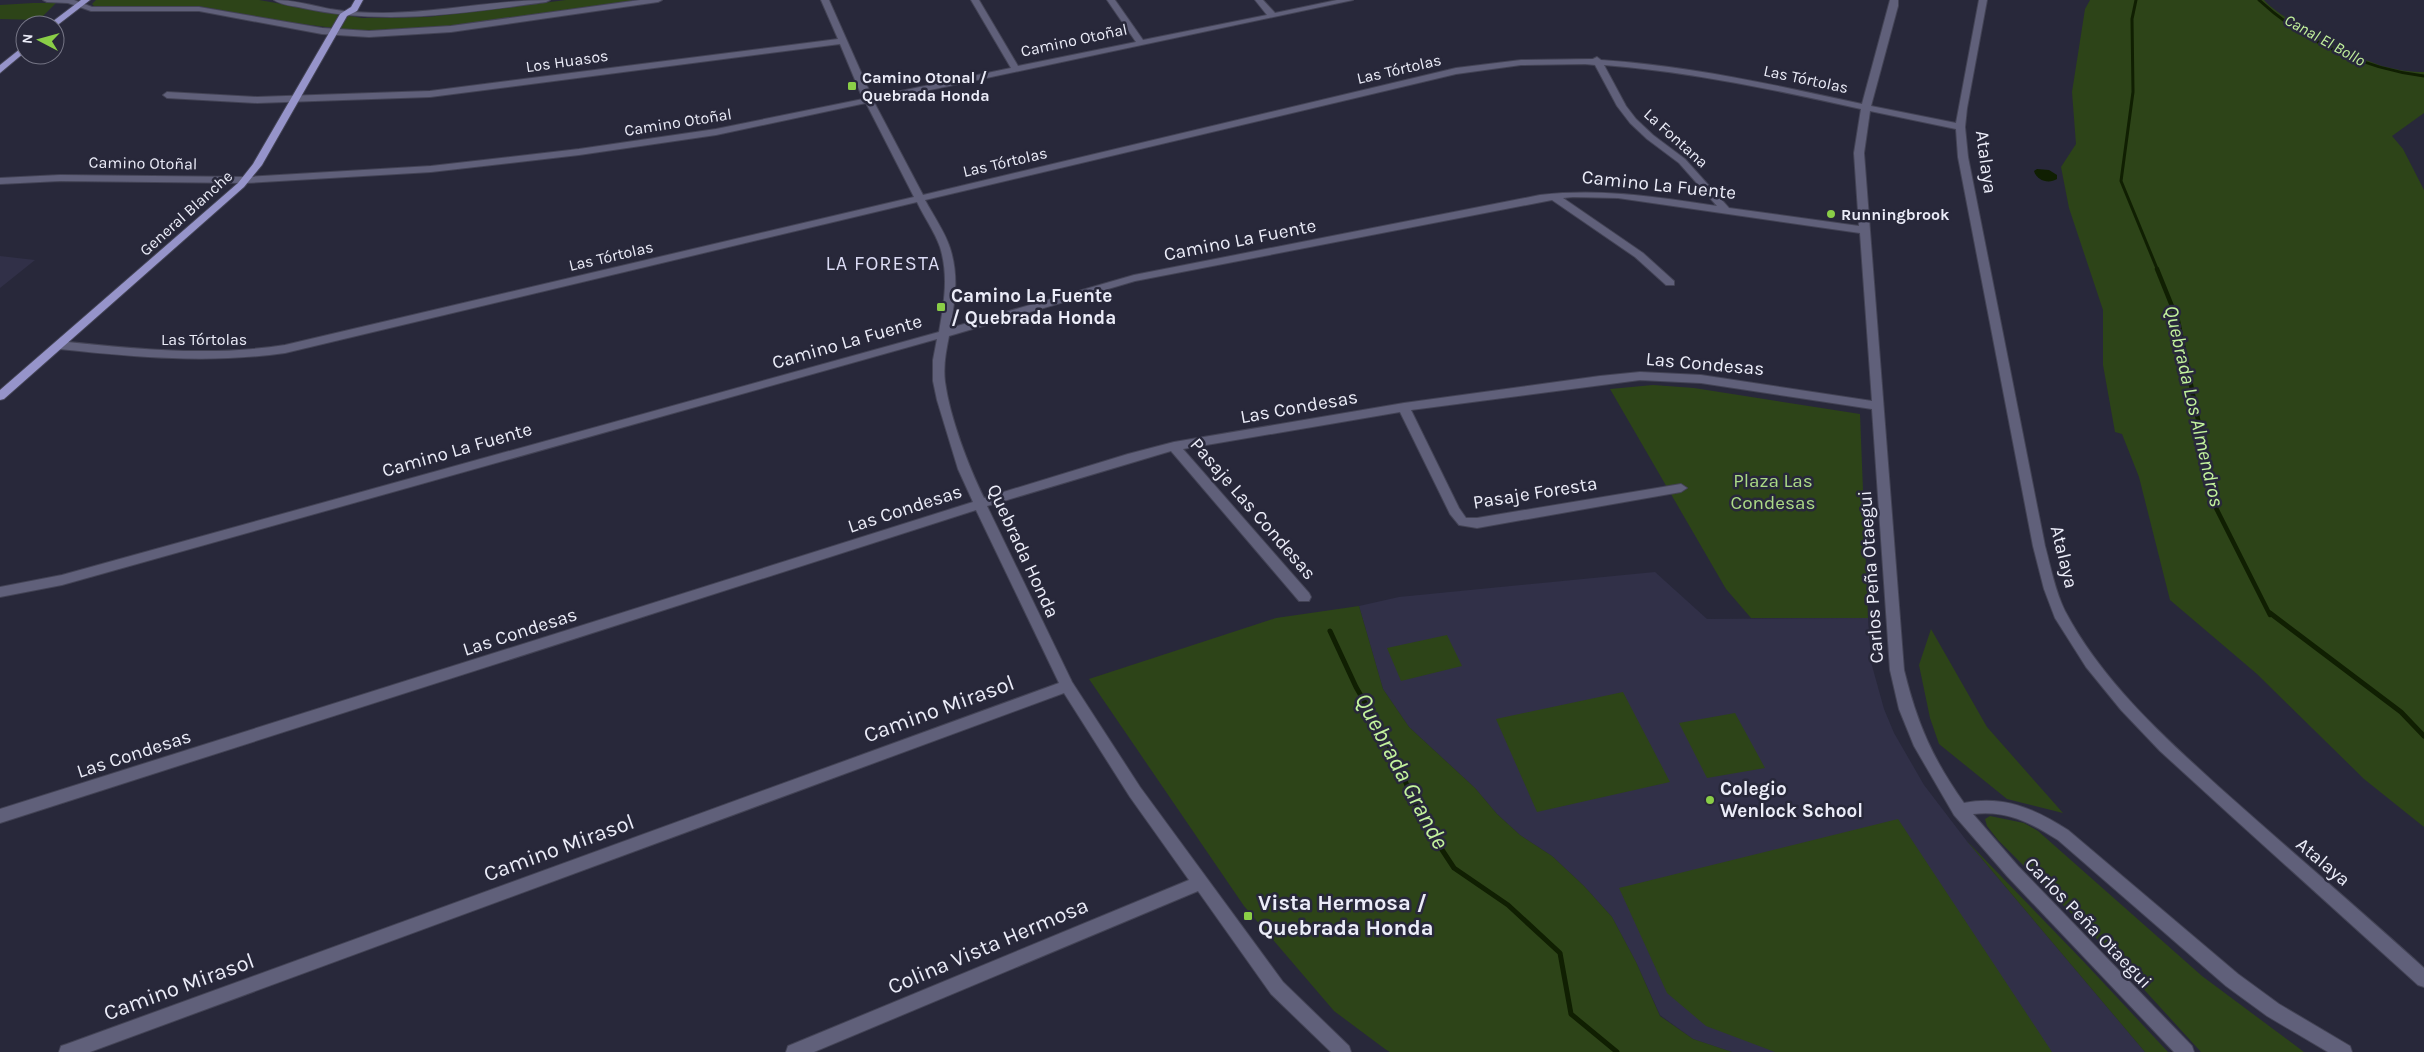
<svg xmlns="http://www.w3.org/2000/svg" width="2424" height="1052" viewBox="0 0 2424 1052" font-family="Karla,sans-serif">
<rect width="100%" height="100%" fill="#28283a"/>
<g fill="#313048">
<path d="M0 256 35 260 0 288Z"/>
<path d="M1655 572 1707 619 1868 618 1871 662 1884 709 1894 733 1924 785 1966 840 2145 1052H1732L1693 1039 1660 1015 1636 962 1612 917 1584 886 1552 856 1520 835 1497 814 1475 788 1409 727 1383 689 1359 606 1399 597Z"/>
</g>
<g fill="#2d4418">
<path d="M96 0H259L362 18 428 17 566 0H637L427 30 375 33 294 23 198 6H94L92 4Z"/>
<path d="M2090 0H2264C2281 20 2359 60 2386 67 2397 70 2412 72 2424 72V113L2392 136 2403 149 2424 190V827L2364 779 2257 674 2170 600 2139 477 2122 434 2115 432 2103 365V310L2069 208 2061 167 2076 144 2072 92 2085 9Z"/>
<path d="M33 3H56L39 20 0 19V5Z"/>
<path d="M1653 385 1694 388 1860 414 1868 618H1751L1726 589 1610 389Z"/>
<path d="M1359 606 1383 689 1409 727 1475 788 1497 814 1520 835 1552 856 1584 886 1612 917 1636 962 1660 1016 1693 1039 1732 1052H1390L1385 1049 1334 1011 1244 906 1089 679 1276 618Z"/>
<path d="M1931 629 1987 727 2063 813 2007 799 1939 744 1930 718 1919 665Z"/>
<path d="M1447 635 1462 666 1401 681 1387 648Z"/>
<path d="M1623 692 1670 782 1537 812 1496 719Z"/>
<path d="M1735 713 1765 768 1707 778 1679 723Z"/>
<path d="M1990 816 2024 823 2038 831 2202 976 2304 1052H2201L2107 949 1998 840 1987 826 1985 819Z"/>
<path d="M1898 819 2052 1052H1775L1706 1026 1667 993 1619 888Z"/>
<path d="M1966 840 2084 962 2168 1052H2145Z"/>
</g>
<path fill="#101f02" d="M2037 169 2049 170 2057 175V179C2049 184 2037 181 2034 171Z"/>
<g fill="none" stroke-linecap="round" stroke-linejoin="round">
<g stroke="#101f02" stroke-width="3">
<path d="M2136 0 2132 19 2133 92 2121 181 2158 271"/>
<path d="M2259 0C2303 41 2365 69 2424 76"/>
</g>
<path stroke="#101f02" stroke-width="4.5" d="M2157 269 2178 321 2216 508 2270 615"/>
<g stroke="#101f02" stroke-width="5">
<path d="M2270 613 2401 712 2424 736"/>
<path d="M1330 631 1356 687 1388 743 1423 821 1454 868 1508 905 1560 953 1571 1014 1617 1052"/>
</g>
<defs>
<g id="minor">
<path d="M43 0H74L92 7H199L322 28 369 31 451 26 640 0H662L658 2 451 32 369 37 322 34 199 11H91L68 3 47 2Z"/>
<path d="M274 0C293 0 311 5 330 9 348 12 365 13 383 13 439 13 494 0 550 0L546 2C465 13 384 26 303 8 294 6 281 5 274 0Z"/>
<path d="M821 0H829L872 97 1011 68 971 0H979L1018 66 1136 42 1107 0H1115L1143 40 1267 15 1255 0H1263L1275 13 1337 0H1353L874 102 923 195 1456 68 1521 60 1593 59 1597 57 1601 60C1690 66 1776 85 1862 104L1890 0H1898V6L1871 106 1956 123 1979 0H1987L1967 108 1965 127 1968 157 2045 546C2051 568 2055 591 2065 611 2102 681 2162 735 2219 787 2287 848 2357 907 2424 968V987L2418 985 2229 814 2160 751 2121 710 2086 667 2055 618 2044 589 2033 546 1958 157 1956 129 1870 111 1864 153 1904 670C1917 723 1932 758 1964 803 2004 795 2035 809 2068 830L2238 974 2279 1004 2350 1046 2352 1052H2328L2267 1016 2226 986 2058 840C2030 822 2006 810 1973 814L2018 866 2192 1046 2194 1052H2174L2007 876 1954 815 1914 746 1899 709 1890 670 1872 409 1701 383 1640 380 1411 410 1459 508 1466 518H1477L1681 484 1687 488 1681 492 1477 528 1459 525 1450 514 1400 412 1183 449 1309 593 1311 597 1309 601H1299L1171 451 987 506 1072 682 1140 787 1283 982 1349 1046 1351 1052H1331L1271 994 1198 891 814 1052H786L788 1046 1189 880 1130 797 1064 693 90 1052H59L61 1046 67 1044 1059 683 976 510 0 823V809L973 502 958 469 937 400 933 381V360L937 339 62 585 0 597V587L62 575 939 332C944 303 949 276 940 247 935 232 924 217 917 202L285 353C209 364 135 357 59 349L53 345 59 341C135 349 209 357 285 345L914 197 866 103 716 135 579 155 431 172 246 183 60 181 0 184V178L60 175 246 177 431 166 579 149 716 129 863 99 840 44 430 97 257 103 167 98 163 95 167 92 257 97 430 91 838 39ZM1585 64 1595 65 1617 106 1630 123 1647 139 1679 163 1717 206C1656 197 1602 188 1540 195L1134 275 950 328C955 301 959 276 950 248 945 232 933 215 925 200L1456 74 1521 65ZM1604 65C1691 72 1776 90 1861 109L1854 153 1859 226 1729 208 1685 159 1653 135 1636 119 1626 106ZM1573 197 1618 198 1860 233 1872 401 1701 375 1640 372 1600 376 1404 403 1174 442 1128 454 984 498C968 465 950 418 945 382 943 366 946 351 949 336L1135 281 1552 200 1635 257 1666 285H1674V281L1643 253 1563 198Z"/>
</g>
<g id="major">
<path d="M81 0H90L55 27V25H48Z"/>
<path d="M355 0H363L357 11 347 16 262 165 244 187 4 399 0 400V390L238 183 253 164 340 14 351 7Z"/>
<path d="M25 45V52L0 73V65Z"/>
</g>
</defs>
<use href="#minor" stroke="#434355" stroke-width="2"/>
<use href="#major" stroke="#434355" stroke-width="2"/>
<use href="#minor" fill="#60607a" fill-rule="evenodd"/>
<use href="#major" fill="#9694ca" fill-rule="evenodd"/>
</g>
<g fill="#8ace47" stroke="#28283a" stroke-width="2">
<rect x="847" y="81" width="10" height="10" rx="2.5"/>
<circle cx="1831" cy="214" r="5"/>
<rect x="936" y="302" width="10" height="10" rx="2.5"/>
<circle cx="1710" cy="800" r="5"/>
<rect x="1243" y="911" width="10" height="10" rx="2.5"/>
</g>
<g text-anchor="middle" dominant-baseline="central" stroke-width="5" stroke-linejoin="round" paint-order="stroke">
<g font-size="16" fill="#ebecf8" stroke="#28283a">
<text transform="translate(1074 40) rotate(-12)">Camino Otoñal</text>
<text transform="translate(567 61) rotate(-8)">Los Huasos</text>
<text transform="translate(1399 69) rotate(-13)">Las Tórtolas</text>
<text transform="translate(1806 79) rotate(12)">Las Tórtolas</text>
<text transform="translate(678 122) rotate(-9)">Camino Otoñal</text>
<text transform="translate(1676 138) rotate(42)">La Fontana</text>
<text transform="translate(1005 162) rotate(-13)">Las Tórtolas</text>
<text transform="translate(143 163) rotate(1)">Camino Otoñal</text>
<text transform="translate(186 213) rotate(-42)">General Blanche</text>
<text transform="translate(611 256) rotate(-13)">Las Tórtolas</text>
<text x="204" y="339">Las Tórtolas</text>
</g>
<g font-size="16" font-style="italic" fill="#c3f39d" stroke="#28283a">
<text transform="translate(2325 40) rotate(29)">Canal El Bollo</text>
</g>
<g font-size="16" font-weight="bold" fill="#ebecf8" stroke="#28283a" text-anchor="start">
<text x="862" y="77">Camino Otonal /<tspan x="862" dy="18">Quebrada Honda</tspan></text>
<text x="1841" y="214">Runningbrook</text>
</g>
<g font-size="19" fill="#ebecf8" stroke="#28283a">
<text transform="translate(1986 162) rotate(82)">Atalaya</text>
<text transform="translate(1659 185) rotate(6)">Camino La Fuente</text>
<text transform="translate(1240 240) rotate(-11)">Camino La Fuente</text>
<text transform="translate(847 342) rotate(-16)">Camino La Fuente</text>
<text transform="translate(1705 364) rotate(5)">Las Condesas</text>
<text transform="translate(1299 407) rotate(-10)">Las Condesas</text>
<text transform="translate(457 450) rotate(-16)">Camino La Fuente</text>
<text transform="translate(1535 493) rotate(-9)">Pasaje Foresta</text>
<text transform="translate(905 509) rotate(-18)">Las Condesas</text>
<text transform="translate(1253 509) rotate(49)">Pasaje Las Condesas</text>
<text transform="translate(1023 551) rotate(65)">Quebrada Honda</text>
<text transform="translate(2064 557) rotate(76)">Atalaya</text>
<text transform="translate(1871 577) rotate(-94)">Carlos Peña Otaegui</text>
<text transform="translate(520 632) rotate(-18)">Las Condesas</text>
<text transform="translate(134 754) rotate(-18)">Las Condesas</text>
<text transform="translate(2323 862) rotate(40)">Atalaya</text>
<text transform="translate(2088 923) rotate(46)">Carlos Peña Otaegui</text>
</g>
<g font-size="19" font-weight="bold" fill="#ebecf8" stroke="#28283a" text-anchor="start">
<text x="951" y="296">Camino La Fuente<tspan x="951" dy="22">/ Quebrada Honda</tspan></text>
<text x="1720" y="789">Colegio<tspan x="1720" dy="22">Wenlock School</tspan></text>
</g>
<g font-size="19" fill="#acdb87" stroke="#28283a">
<text x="1773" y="481">Plaza Las<tspan x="1773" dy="22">Condesas</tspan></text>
</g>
<g font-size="20" letter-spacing="1" fill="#dcdcf5" stroke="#28283a">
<text x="883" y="263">LA FORESTA</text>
</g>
<g font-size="20" font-style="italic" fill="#c3f39d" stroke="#28283a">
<text transform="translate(2194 406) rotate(77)">Quebrada Los Almendros</text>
</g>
<g font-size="22" fill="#ebecf8" stroke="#28283a">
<text transform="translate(939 709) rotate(-20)">Camino Mirasol</text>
<text transform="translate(559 848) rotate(-20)">Camino Mirasol</text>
<text transform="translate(988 946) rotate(-23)">Colina Vista Hermosa</text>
<text transform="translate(179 987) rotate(-20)">Camino Mirasol</text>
</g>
<g font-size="22" font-weight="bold" fill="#ebecf8" stroke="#28283a" text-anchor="start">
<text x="1258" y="903">Vista Hermosa /<tspan x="1258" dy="25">Quebrada Honda</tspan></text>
</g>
<g font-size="24" font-style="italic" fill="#c3f39d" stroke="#28283a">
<text transform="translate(1402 771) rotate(62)">Quebrada Grande</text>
</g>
</g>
<g transform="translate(40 40) rotate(276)"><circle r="24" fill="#28283a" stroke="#767686"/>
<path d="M0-4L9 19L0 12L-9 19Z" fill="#8ace47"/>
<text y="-8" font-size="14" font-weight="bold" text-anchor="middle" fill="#ebecf8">N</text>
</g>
</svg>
